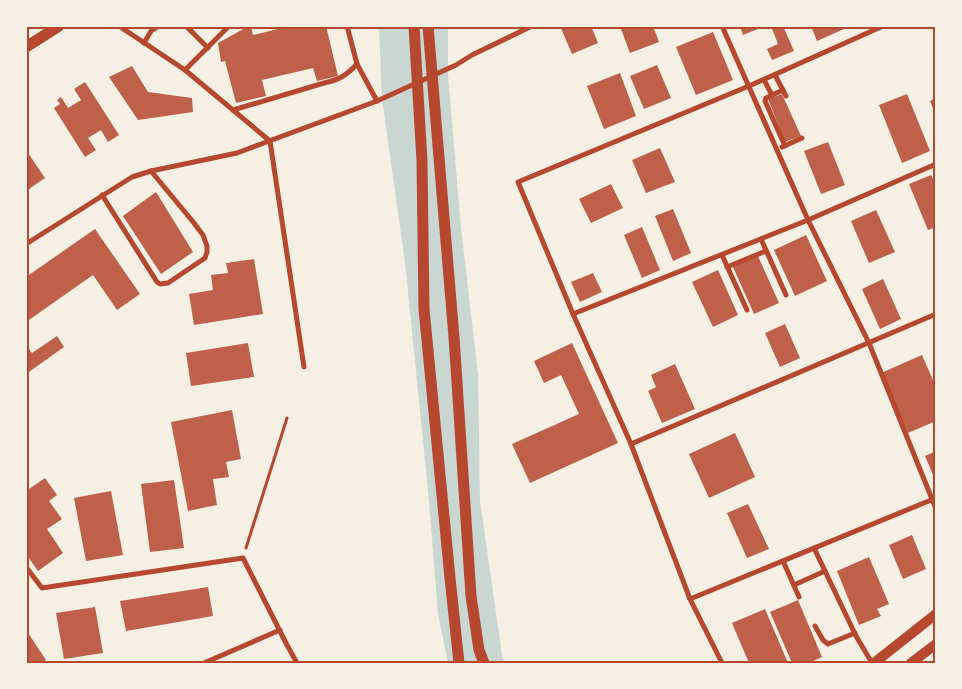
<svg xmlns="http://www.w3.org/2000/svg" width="962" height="689" viewBox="0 0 962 689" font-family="Figtree,sans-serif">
<rect width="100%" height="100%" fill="#f6efe4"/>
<path fill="#c9d6d2" d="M379 26H448V75L461 228 478 374 480 501 502 655 505 663H448L438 614 429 501 405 262 382 99Z"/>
<g fill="#bf614a">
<path d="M249 26H251L253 35 291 26H326L338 76 317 81 313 68 262 80 266 96 236 103 225 61 221 62 218 43Z"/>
<path d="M560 26H591L598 43 572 54Z"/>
<path d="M628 26H653L659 42 630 53 621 29Z"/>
<path d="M740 26H765L743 35Z"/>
<path d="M771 26H783L794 51 772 60 767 49 778 44Z"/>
<path d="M811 26H842L844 29 817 41Z"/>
<path d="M713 32 733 80 696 95 676 47Z"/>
<path d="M657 65 671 98 644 109 630 76Z"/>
<path d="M132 66 148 92 192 98 193 112 138 120 109 77Z"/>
<path d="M620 73 636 116 604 129 587 86Z"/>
<path d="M85 82 119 135 108 142 101 130 88 138 96 150 85 157 54 108 60 104 57 100 61 97 68 108 81 100 74 89Z"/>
<path d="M782 94 801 136 785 142 768 99Z"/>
<path d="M907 94 930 151 902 163 879 105Z"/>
<path d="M936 98V116L930 101Z"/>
<path d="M828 142 845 185 821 194 804 151Z"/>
<path d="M660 148 675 182 646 193 632 160Z"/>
<path d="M28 153 45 178 26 191V154Z"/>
<path d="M931 175 936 185V227L928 230 909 184Z"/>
<path d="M611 184 623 208 591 223 579 199Z"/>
<path d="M156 192 193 252 161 274 123 216Z"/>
<path d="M673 209 691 253 673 261 655 216Z"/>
<path d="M876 210 895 252 869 263 851 221Z"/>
<path d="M642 227 660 270 642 278 624 235Z"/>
<path d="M95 229 140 294 117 310 93 275 26 322V277Z"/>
<path d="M806 235 827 281 795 296 774 250Z"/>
<path d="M758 256 779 303 754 314 733 267Z"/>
<path d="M254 259 263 314 194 325 189 294 213 290 211 275 228 273 226 263Z"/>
<path d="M718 270 738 315 713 327 692 282Z"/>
<path d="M593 273 602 292 580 302 571 282Z"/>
<path d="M883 279 901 319 880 329 862 289Z"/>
<path d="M785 324 800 358 780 367 765 333Z"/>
<path d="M57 336 64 347 26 374V345L32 353Z"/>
<path d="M248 343 254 377 191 386 186 353Z"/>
<path d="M572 343 618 443 530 483 512 444 579 414 561 375 544 383 534 361Z"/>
<path d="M922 355 936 387V421L908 433 881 373Z"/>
<path d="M675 364 695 409 662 423 648 391 656 387 651 375Z"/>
<path d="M232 410 241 459 226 462 229 477 213 479 217 505 188 511 171 422Z"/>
<path d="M735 433 755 477 709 498 689 454Z"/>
<path d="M936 451V482L925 456Z"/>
<path d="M45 478 57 495 49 501 62 519 47 529 63 553 38 571 26 554V491Z"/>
<path d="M174 480 184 548 150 552 141 484Z"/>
<path d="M111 491 123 555 86 561 74 498Z"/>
<path d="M748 504 769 549 747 558 727 513Z"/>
<path d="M912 535 926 569 903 579 889 545Z"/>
<path d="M869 557 889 604 877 609 881 616 859 625 837 571Z"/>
<path d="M208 587 213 616 126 631 120 601Z"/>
<path d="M798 600 822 657 809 663H792L770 612Z"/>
<path d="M95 607 103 653 64 659 56 613Z"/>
<path d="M765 609 788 663H749L732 623Z"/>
<path d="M26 630 46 660 42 663H26Z"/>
</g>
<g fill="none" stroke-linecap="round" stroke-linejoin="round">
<path stroke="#b5482f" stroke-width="3" d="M246 548 287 418"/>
<g stroke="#b5482f" stroke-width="5">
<path d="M119 26 185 70 270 141 304 367"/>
<path d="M186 26 208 48"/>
<path d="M722 26 808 220 869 343 936 509"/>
<path d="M144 43 151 31 159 26"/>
<path d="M357 64 377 101"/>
<path d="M185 70 229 26"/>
<path d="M775 75 786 96"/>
<path d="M764 80 772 95"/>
<path d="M783 90 766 98 765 101 785 146"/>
<path d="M233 110 324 83C339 80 347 75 357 64L347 26"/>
<path d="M782 147 802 138"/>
<path d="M102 195 157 282 160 284 168 283 205 258 207 252V246L203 235 194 223 151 171"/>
<path d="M761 239 786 295"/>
<path d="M26 244 132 177 151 171 237 153 377 101 456 65 472 55 532 26"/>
<path d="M722 255 747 310"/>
<path d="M727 267 766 251"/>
<path d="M573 314 808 220 936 164"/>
<path d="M631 444 936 314"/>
<path d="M814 548 856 636 872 663"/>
<path d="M783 561 799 597"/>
<path d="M26 567 42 588 243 558 287 645 297 663"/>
<path d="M794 585 825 571"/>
<path d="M690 599 936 498"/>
<path d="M815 626 823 640 828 644 855 633"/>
<path d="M204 663 280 630"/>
<path d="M722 663 690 599 631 444 573 314 518 182 749 86 883 26"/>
</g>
<g stroke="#b5482f" stroke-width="10">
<path d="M874 663 936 614"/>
<path d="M911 663 936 644"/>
</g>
<g stroke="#b5482f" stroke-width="11">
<path d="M414 26 422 161 424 309 450 578 459 663"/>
<path d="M428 26 454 337 471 596 479 650 484 663"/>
<path d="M26 47 59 26"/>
</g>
</g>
<rect width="962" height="689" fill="none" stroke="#f6efe4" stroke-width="55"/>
<rect x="28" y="28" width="906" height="634" fill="none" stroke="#b5482f" stroke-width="2"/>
</svg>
